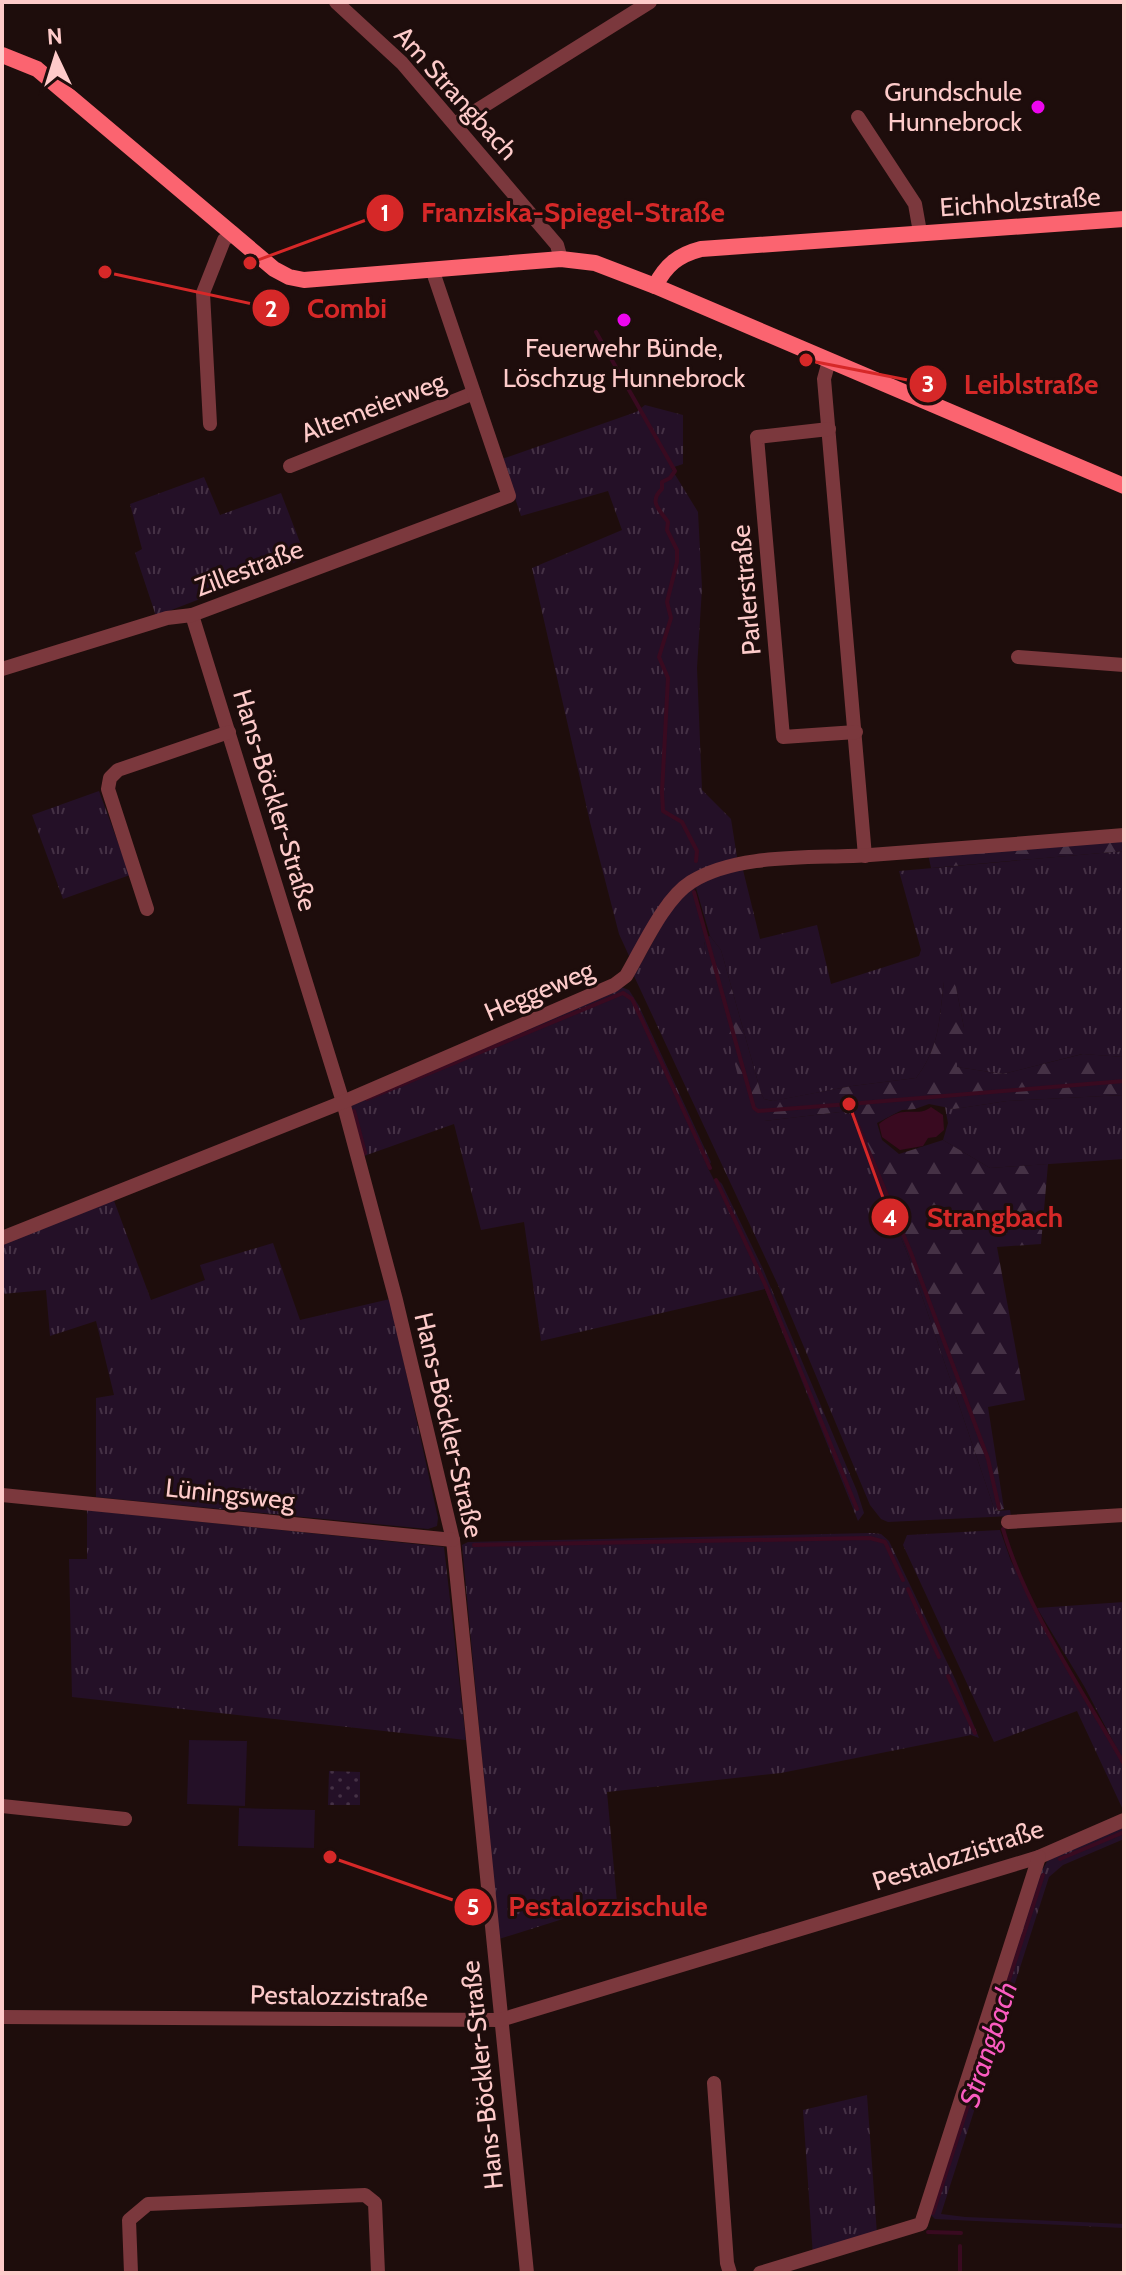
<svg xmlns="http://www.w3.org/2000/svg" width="1126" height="2275" viewBox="0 0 1126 2275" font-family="Cabin,sans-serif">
<defs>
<pattern id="grass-tufts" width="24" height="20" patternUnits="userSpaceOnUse" patternTransform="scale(2)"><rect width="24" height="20" fill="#241027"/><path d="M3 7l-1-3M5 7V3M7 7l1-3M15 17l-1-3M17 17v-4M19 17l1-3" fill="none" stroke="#453145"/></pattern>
<pattern id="forest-firs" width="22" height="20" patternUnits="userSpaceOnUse" patternTransform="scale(2)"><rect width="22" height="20" fill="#241027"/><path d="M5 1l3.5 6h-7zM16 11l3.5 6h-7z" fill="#453145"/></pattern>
<pattern id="park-dots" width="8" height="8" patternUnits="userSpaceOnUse" patternTransform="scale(2)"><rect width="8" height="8" fill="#241027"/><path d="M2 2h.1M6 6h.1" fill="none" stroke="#453145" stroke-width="1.8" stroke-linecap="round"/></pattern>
</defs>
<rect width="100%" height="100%" fill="#1e0d0c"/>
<g fill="url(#grass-tufts)">
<path d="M645 405 683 415V464L671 468 698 512 702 588 697 668 702 790 731 819 737 857 690 877 630 958 619 934 590 822 532 568 622 530 608 491 521 516 502 459 636 412Z"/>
<path d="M204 477 220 515 281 493 306 558 156 616 135 553 142 549 130 504Z"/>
<path d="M99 791 130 875 63 899 32 815Z"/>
<path d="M1124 851V1057L1082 1054 1003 1074 957 1067V1051L964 1028 956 987 944 982C939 1020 940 1047 916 1078L852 1086 773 1101 764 1099 761 1093 721 950 710 936 696 888 693 891 706 937 704 946 764 1121 849 1111 908 1255 995 1511 1010 1510 1011 1516 888 1522 881 1519 870 1505 778 1285 634 976 675 902 700 879 743 870 760 939 817 925 831 984 919 956 921 950 899 871Z"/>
<path d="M621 987 629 990 639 1006 711 1162 708 1168 714 1180H718L722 1184 763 1269 857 1491 864 1513 858 1521 765 1289 541 1341 524 1222 481 1230 454 1124 364 1156 351 1106Z"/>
<path d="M1124 1095V1159L990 1168 943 1140 948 1123 945 1107 954 1109 1007 1101Z"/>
<path d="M113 1198 151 1300 205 1280 200 1265 273 1243 300 1320 390 1299 438 1518 437 1526 428 1529 96 1497V1398L114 1395 96 1321 50 1336 46 1290 2 1294V1243Z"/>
<path d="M87 1510 444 1547 466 1740 72 1697 69 1559H87Z"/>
<path d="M1000 1530 1011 1561 1041 1620 1124 1766V1812L1077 1711 994 1742 903 1545 907 1535Z"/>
<path d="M871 1533 881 1534 889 1541 956 1681 979 1738 971 1735 781 1773 607 1792 617 1902 499 1939 462 1545 468 1542Z"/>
<path d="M1124 1602V1762L1084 1686 1037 1608Z"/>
<path d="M1124 1827V1839L1063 1865 1049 1877 941 2214 965 2217 1124 2224V2228L935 2219 931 2215 1040 1874 1048 1860Z"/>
<path d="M867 2095 877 2234 813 2256 803 2110Z"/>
</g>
<g fill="url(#forest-firs)">
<path d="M1124 839V851L931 868 928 854Z"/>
<path d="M710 936 721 950 761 1093 764 1099 772 1101 852 1086 916 1078C940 1047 939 1020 944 982L950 976 956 987 964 1028 978 1036 957 1051V1067L1003 1074 1083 1054 1124 1057V1095L1007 1101 954 1109 929 1104 915 1109 902 1110 877 1123 882 1140 899 1154 943 1140 990 1168 1048 1164 1041 1244 997 1247 1025 1400 988 1407 1004 1509 995 1511 908 1255 849 1111 764 1121 754 1120 748 1114 704 946 706 937Z"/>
</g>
<path fill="url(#park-dots)" d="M329 1771 360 1772V1805H328Z"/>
<g fill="#241027">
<path d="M189 1740 247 1741 245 1806 187 1804Z"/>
<path d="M239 1808 315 1810 314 1848 238 1846Z"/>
</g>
<path fill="#390a20" d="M931 1107 943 1115 944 1130 936 1137 928 1138 923 1146 900 1150 882 1137 879 1124C885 1119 896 1112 904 1112 915 1111 922 1114 931 1107Z"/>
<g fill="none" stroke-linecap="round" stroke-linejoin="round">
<g stroke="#390a20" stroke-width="4">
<path d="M596 332 675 471 670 478 662 482V489C648 502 660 510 668 522L667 530 677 550V562L667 602 671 618 659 657 668 678 662 792 663 811 682 822 697 851 696 861"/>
<path d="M694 892 754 1108 758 1111 849 1104 911 1253 988 1459 999 1508"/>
<path d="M367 1099 623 993 632 999 642 1020 710 1168"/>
<path d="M849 1104 1124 1081"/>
<path d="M354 1111 365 1153"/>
<path d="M716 1180 765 1284 857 1509"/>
<path d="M1003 1529C1026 1609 1083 1691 1124 1764"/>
<path d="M474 1545 870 1538 885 1542 903 1580"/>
<path d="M908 1589 939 1657"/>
<path d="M948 1676 975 1733"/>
<path d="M1060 1859 1124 1832"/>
<path d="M933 2213 1043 1875"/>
<path d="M928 2232 961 2233"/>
<path d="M960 2273V2246"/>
</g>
<g stroke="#7b383d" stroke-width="14">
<path d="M336 2 402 63 557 245 561 259"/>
<path d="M858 117 915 204 920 232"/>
<path d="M455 124 650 2"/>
<path d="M829 361 824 379 865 856"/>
<path d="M210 424 203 293 224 240 233 233"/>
<path d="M829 429 757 437 783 737 856 732"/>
<path d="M290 466 474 393"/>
<path d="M192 615 343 1102 396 1300 453 1540 527 2273"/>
<path d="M1018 657 1124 665"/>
<path d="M2 669 167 618 192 615 509 496 432 269"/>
<path d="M147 909 108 789 110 778 118 770 229 732"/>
<path d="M2 1238 343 1102 614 985 626 976C643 947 664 899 691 882 739 852 815 859 870 855 955 849 1039 842 1124 835"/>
<path d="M2 1495 453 1540"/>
<path d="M1008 1522 1124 1515"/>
<path d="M2 1806 125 1819"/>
<path d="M2 2017 500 2020 1039 1857 1124 1820"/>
<path d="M714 2083 727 2263 730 2273"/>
<path d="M131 2273 129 2220 148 2204 365 2195 375 2203 378 2273"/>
<path d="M760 2273 921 2224 1039 1857"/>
</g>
<g stroke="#fb6470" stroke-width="16">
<path d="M2 55 37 69 274 269 289 277 304 280 561 259 595 263 655 286 1124 486"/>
<path d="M655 286C666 265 678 255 701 249L1124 219"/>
</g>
</g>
<g fill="#ed06ee" stroke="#1e0d0c" stroke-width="3">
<circle cx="1038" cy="107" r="8"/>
<circle cx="624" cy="320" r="8"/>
</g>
<g text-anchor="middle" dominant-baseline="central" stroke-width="6" stroke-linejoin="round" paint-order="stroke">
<g font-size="26" fill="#fecbca" stroke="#1e0d0c" text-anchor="end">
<text x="1022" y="92">Grundschule<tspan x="1022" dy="30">Hunnebrock</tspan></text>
<text x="624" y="348" text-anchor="middle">Feuerwehr Bünde,<tspan x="624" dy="30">Löschzug Hunnebrock</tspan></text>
</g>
<g font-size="26" fill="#fecbca" stroke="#1e0d0c">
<text transform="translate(456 93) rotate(48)">Am Strangbach</text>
<text transform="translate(1020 202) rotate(-4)">Eichholzstraße</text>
<text transform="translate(373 407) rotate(-21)">Altemeierweg</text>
<text transform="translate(249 568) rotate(-21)">Zillestraße</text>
<text transform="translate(746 590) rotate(-95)">Parlerstraße</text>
<text transform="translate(275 800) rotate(73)">Hans-Böckler-Straße</text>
<text transform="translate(539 991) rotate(-23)">Heggeweg</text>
<text transform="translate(449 1425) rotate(77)">Hans-Böckler-Straße</text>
<text transform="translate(230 1494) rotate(6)">Lüningsweg</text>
<text transform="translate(958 1855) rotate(-18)">Pestalozzistraße</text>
<text transform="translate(339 1996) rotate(1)">Pestalozzistraße</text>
<text transform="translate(482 2075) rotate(-96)">Hans-Böckler-Straße</text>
</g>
<g font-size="28" font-style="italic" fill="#fb5bc1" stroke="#1e0d0c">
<text transform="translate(988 2044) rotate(-72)">Strangbach</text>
</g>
</g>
<path fill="none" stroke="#d62828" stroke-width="3" d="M250 263L385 213M105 272L271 308M806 360L928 384M849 1104L890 1217M330 1857L473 1907"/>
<g fill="#d62828" stroke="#1e0d0c" stroke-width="3">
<circle cx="250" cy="263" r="8"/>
<circle cx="105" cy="272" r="8"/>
<circle cx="806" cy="360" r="8"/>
<circle cx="849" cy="1104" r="8"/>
<circle cx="330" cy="1857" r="8"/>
<circle cx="385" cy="213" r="20"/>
<circle cx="271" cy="308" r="20"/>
<circle cx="928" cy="384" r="20"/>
<circle cx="890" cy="1217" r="20"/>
<circle cx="473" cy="1907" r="20"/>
</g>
<g font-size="24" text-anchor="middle" font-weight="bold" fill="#fff">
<text x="385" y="221">1</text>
<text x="271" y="317">2</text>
<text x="928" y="392">3</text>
<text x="890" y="1226">4</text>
<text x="473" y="1915">5</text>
</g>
<g font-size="28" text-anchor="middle" font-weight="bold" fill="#d62828" stroke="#1e0d0c" stroke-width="6" stroke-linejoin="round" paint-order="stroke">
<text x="573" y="222">Franziska-Spiegel-Straße</text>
<text x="347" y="318">Combi</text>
<text x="1031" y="394">Leiblstraße</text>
<text x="995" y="1227">Strangbach</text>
<text x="608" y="1916">Pestalozzischule</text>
</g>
<rect width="1126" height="2275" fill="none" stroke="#fecbca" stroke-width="8"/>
<g transform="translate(56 56) rotate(356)" stroke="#1e0d0c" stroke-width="6" paint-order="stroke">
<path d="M0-6L14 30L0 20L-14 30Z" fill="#fecbca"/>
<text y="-12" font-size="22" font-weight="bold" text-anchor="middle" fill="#fecbca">N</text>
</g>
</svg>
